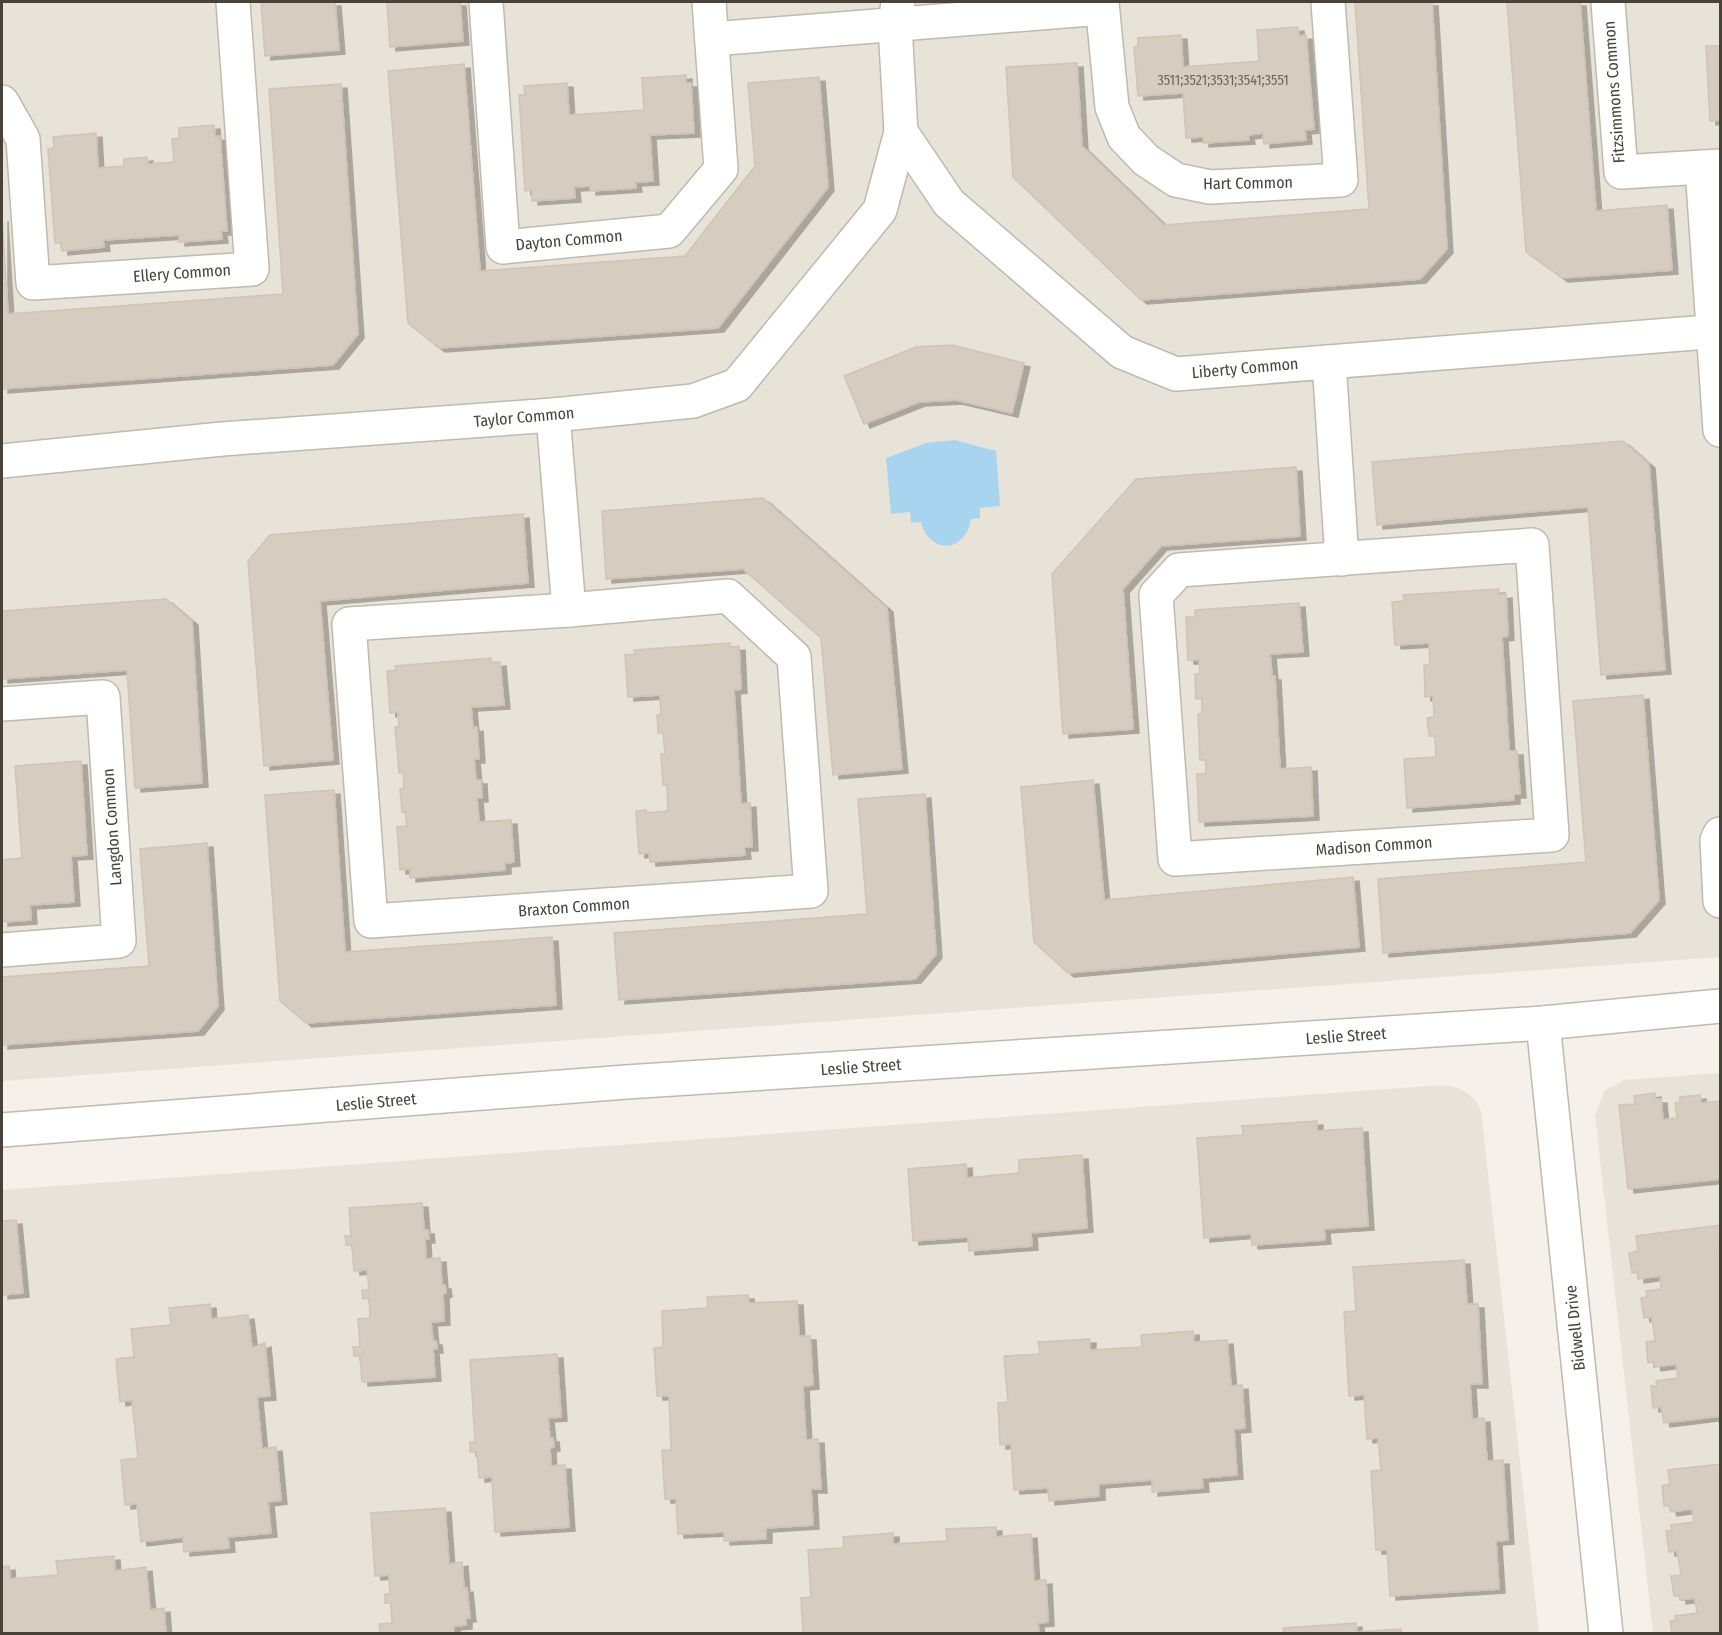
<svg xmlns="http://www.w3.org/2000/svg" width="1722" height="1635" viewBox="0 0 1722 1635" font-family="'Fira Sans Condensed',sans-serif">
<defs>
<filter id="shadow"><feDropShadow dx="6" dy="4" stdDeviation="0" flood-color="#0004"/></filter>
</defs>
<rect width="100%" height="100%" fill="#f5f1ea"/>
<g fill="#e8e3d8">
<path d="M2 2H1720V957L2 1081Z"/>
<path d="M1720 1073V1633H1653L1595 1115 1605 1090 1624 1080Z"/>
<path d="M1442 1085 1458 1088 1467 1093 1476 1101 1481 1111 1539 1633 2 1634V1190Z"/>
</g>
<path fill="#a9d4ef" d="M955 440 996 451 1000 506 980 508V518L971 519C966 553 929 555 921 522L911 523 910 512 891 514 886 458 926 443Z"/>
<g fill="#d6cdc0" stroke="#d1c4b3" stroke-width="1.5" filter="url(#shadow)">
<path d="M261 2H335L339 50 265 56Z"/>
<path d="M387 2H460L463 41 390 47Z"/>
<path d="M1355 2H1432L1447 249 1420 279 1141 300 1013 177 1006 67 1077 63 1082 146 1164 225 1369 209Z"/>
<path d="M1507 2H1580L1596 211 1667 205 1672 270 1562 278 1526 252Z"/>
<path d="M1298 27 1299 36 1306 35 1314 129 1305 130 1306 140 1264 144 1263 133 1248 135 1249 140 1203 143V137L1186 138 1183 93 1138 96 1134 47 1138 46V38L1181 35 1183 67 1259 61 1257 30Z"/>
<path d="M1706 46H1720V120L1710 121Z"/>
<path d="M464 64 480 271 685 256 755 166 748 83 819 77 828 187 718 328 439 348 408 323 388 71Z"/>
<path d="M686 75V83H691L694 133 650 135 653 181 635 182 636 188 590 191V186L574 187 575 198 532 201V190L525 191 519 95H525L524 86 567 83 569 115 644 110 642 78Z"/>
<path d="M341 84 358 334 333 365 2 389V217L8 314 283 294 269 89Z"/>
<path d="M214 125 215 137 220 136 227 231H221L222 239 179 242V235L103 240 104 247 62 251 61 243H55L48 149 54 148 53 137 96 133 98 168 124 166V159L147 157 148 164 174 162 172 139 179 138V128Z"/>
<path d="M952 345 1024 363 1012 413 956 400 919 402 864 424 844 376 916 347Z"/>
<path d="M1623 441 1649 464 1665 670 1601 675 1588 507 1377 525 1372 462Z"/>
<path d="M1296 467 1300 536 1161 546 1123 589 1133 729 1063 734 1052 574 1136 479Z"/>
<path d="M763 498 887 608 902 769 833 775 821 638 743 569 606 579 602 511Z"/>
<path d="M523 514 528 583 320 601 333 760 264 766 248 561 270 535Z"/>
<path d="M1499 589 1498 595 1506 594 1508 636 1502 637 1509 751H1517L1520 794H1514V800L1407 808 1404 759 1436 757 1435 736H1429L1427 718 1434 717 1433 696 1425 697 1424 665H1430L1429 643 1395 645 1392 602 1404 601 1403 595Z"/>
<path d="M166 599 192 621 202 783 135 788 127 670 2 679V611Z"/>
<path d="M1299 603 1303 652 1270 654 1272 676H1275L1280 769 1311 767 1313 816 1199 822 1197 774H1206V760H1200L1198 714 1202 713V698L1196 699 1195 674H1200L1199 660H1188L1186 617H1195V610Z"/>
<path d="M730 643V647L739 646 741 689 734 690 741 804 750 803 752 847H744L745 855 650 862 649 853 639 854 636 811 646 810V813L668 811 667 785H663L661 754H665L663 733H658L657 715H661L660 695 628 697 625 655 635 654 634 650Z"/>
<path d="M491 658V663L500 662 504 705 471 707 473 728 477 727 479 759H474L476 780H481L482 798H477L479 822 511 820 514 862 505 863V870L410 878V869L400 870 397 827 407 826 405 812H402L400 789 404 788 403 772 399 773 395 727H399L398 712 390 713 387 671 396 670 395 666Z"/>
<path d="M1643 695 1659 900 1630 933 1383 953 1378 879 1586 862 1573 701Z"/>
<path d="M81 761 87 855 71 856 74 902 30 905 31 920 2 922V860L22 858 15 766Z"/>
<path d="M1093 780 1104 900 1353 877 1359 947 1068 973 1034 942 1021 787Z"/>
<path d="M334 790 345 952 552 937 556 1005 306 1023 280 1001 265 795Z"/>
<path d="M925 794 936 954 915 979 619 1000 614 933 867 914 858 799Z"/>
<path d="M207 843 218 1006 198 1031 2 1045V977L149 966 140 849Z"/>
<path d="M1655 1093V1099H1661L1663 1120 1677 1118 1675 1103 1680 1102V1097L1700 1095 1701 1103 1720 1101V1179L1628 1189 1619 1105 1635 1104 1634 1096Z"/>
<path d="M1317 1121V1131L1362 1128 1368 1226 1324 1229 1325 1240 1252 1245 1251 1234 1204 1238 1197 1138 1243 1135 1242 1126Z"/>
<path d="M1082 1155 1087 1228 1031 1233 1032 1246 969 1251 968 1237 913 1241 908 1169 966 1164 967 1178 1019 1173V1160Z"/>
<path d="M422 1203 424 1230H428L429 1239H425L426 1259 440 1258 442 1285H445L446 1293 443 1294 444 1321 431 1322 433 1341H436L437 1349H433L435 1377 362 1382 360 1356H354L353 1347H360L358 1319 370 1318 369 1298 363 1299 362 1290H369L367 1270 354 1271 352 1245H346L345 1236H351L349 1208Z"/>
<path d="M16 1220 23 1293 2 1295V1221Z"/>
<path d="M1720 1225V1247H1719L1720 1261V1416L1664 1423 1661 1407 1653 1408 1651 1386H1657L1656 1381 1678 1378 1676 1364 1655 1367 1654 1362 1648 1363 1646 1342 1655 1341 1652 1317 1644 1318 1641 1298 1647 1297 1646 1291 1661 1289 1660 1276 1638 1279V1272L1632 1273 1629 1253 1638 1251 1636 1236Z"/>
<path d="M1464 1260 1467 1304H1478L1482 1384H1470L1472 1419 1484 1418 1487 1461 1503 1460 1508 1540 1496 1541 1499 1589 1390 1596 1387 1550H1376L1371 1471 1381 1470 1378 1438 1367 1439 1364 1395 1349 1396 1344 1312 1356 1311 1353 1267Z"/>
<path d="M748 1295 749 1303 797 1301 799 1336H810L813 1385 803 1386 806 1440 818 1439 821 1489H811L813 1525 766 1528V1539L724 1541V1532L678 1534 676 1499H665L662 1450H671L669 1396H657L654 1348 663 1347 662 1311 708 1308 707 1297Z"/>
<path d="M210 1304 211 1319 248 1315 252 1348 265 1343 270 1396 257 1397 262 1449 276 1447 281 1500 268 1502 271 1533 228 1537 229 1548 184 1552 183 1537 141 1542 137 1504 125 1505 121 1460 138 1458 132 1400 120 1402 116 1359 134 1357 131 1329 171 1325 169 1308Z"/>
<path d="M1193 1331 1194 1342 1227 1340 1231 1386 1242 1385 1245 1428 1234 1429 1237 1475 1202 1478 1203 1488 1152 1492V1480L1099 1484V1496L1049 1501 1048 1488 1014 1490 1011 1444 1000 1445 998 1403 1008 1402 1004 1356 1040 1354 1038 1342 1090 1339V1350L1142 1347 1141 1335Z"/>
<path d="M557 1354 561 1417 548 1418 550 1438H553L554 1447 550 1448 551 1466 565 1465 569 1527 495 1532 492 1477 479 1478 477 1452H470V1442H475L470 1360Z"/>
<path d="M1720 1464V1634H1672L1670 1621 1676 1620 1675 1616 1697 1613 1695 1598 1680 1600V1596H1674L1671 1576 1681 1575 1677 1551 1669 1552 1666 1531 1672 1530 1671 1525 1694 1522 1692 1509 1671 1512 1669 1506H1664L1662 1486 1670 1484 1668 1470Z"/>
<path d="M445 1508 449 1564 462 1562 464 1589 467 1588 470 1618H466V1625L454 1626V1634H380L379 1624 392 1623 391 1603H385V1594H390L389 1575 375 1576 371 1513Z"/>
<path d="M996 1527V1537L1031 1534 1034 1581 1046 1580 1048 1622 1038 1623 1039 1634H803L801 1598 811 1597 808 1550 844 1548 843 1537 893 1533V1544L947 1541 946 1529Z"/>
<path d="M114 1556 115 1571 146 1567 150 1610 164 1608 166 1634H2V1567L9 1566 10 1579 58 1575 56 1561Z"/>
<path d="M1356 1623 1357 1632 1401 1629V1634H1284L1283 1628Z"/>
</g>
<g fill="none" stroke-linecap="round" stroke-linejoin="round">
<defs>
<g id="minor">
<path d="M486 2 503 247 669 231 721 169 709 2"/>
<path d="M898 2 895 25 901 132 949 203 1122 352 1176 374 1720 331"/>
<path d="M1102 2 1112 107 1124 137 1146 160 1176 180 1210 187 1341 180 1328 2"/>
<path d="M1608 2 1621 172 1720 166"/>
<path d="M712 39 1102 8"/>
<path d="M2 102 23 139 33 283 252 269 233 2"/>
<path d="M1702 167 1720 430"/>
<path d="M1329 362 1342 559"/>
<path d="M553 415 569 610"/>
<path d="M2 461 222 439 553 415 693 401 737 385 880 210 901 132"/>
<path d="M1532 545 1552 835 1175 859 1156 595 1179 570Z"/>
<path d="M728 596 794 657 811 891 371 921 349 624 569 610Z"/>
<path d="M2 704 103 697 119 941 2 950"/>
<path d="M1720 834 1717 840 1720 901"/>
<path d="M1543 1023 1606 1634"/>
<path d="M2 1130 626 1082 1543 1023 1720 1006"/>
</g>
</defs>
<use href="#minor" stroke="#c0b9ad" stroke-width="36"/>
<use href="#minor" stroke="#fff" stroke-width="33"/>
</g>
<g text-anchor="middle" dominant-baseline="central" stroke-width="6" stroke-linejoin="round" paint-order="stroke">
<g font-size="14" fill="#6c655a">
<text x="1223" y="80">3511;3521;3531;3541;3551</text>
</g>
<g font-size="16" fill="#494238" stroke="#fff">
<text transform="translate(1614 92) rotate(-94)">Fitzsimmons Common</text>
<text transform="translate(1248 183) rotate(-1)">Hart Common</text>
<text transform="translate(569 240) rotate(-5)">Dayton Common</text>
<text transform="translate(182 273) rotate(-4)">Ellery Common</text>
<text transform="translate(1245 368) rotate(-5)">Liberty Common</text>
<text transform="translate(524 417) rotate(-5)">Taylor Common</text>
<text transform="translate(112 827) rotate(-94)">Langdon Common</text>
<text transform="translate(1374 846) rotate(-4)">Madison Common</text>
<text transform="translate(574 907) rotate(-4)">Braxton Common</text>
<text transform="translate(1346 1036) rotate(-4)">Leslie Street</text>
<text transform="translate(861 1067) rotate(-4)">Leslie Street</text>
<text transform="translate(376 1102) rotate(-5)">Leslie Street</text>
<text transform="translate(1575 1328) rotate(-96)">Bidwell Drive</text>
</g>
</g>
<rect width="1722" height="1635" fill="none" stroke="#494238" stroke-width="6"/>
</svg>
